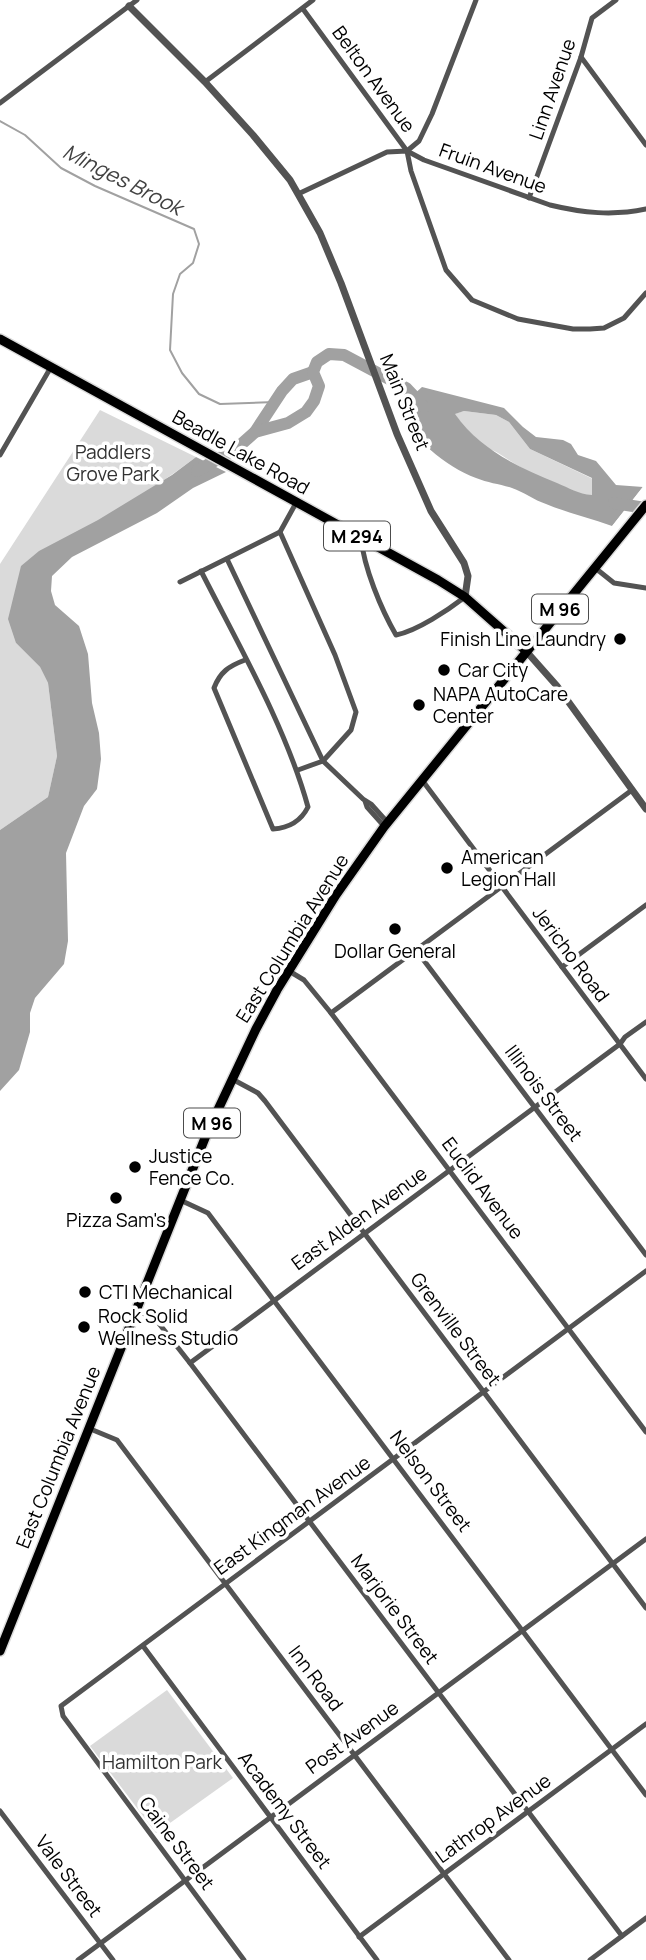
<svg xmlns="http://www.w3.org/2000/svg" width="646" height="1960" viewBox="0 0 646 1960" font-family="Manrope,sans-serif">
<rect width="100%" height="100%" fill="#fff"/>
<g fill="#dadada">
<path d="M100 410 196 457C148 494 93 525 39 552L16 643 40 667 48 683 57 756 48 797 0 830V564Z"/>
<path d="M464 411 496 415 509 422 530 449 593 479 592 496C562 492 524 470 498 453 493 450 488 449 484 446 473 435 464 426 454 414Z"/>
<path d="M167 1690 233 1778 156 1833 90 1746Z"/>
</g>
<g fill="#a1a1a1" fill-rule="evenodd">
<path d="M422 387 504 408 523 427 536 437 563 440 571 444 578 455 596 461 616 485 643 487 612 526C590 518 568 513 546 504 534 500 524 492 512 488 500 484 488 483 476 478 446 467 410 438 401 406ZM464 411 496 415 509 422 530 449 592 478V495C578 494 569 488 557 483 517 467 480 449 455 414Z"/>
<path d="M196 457 226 472 193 488 157 513 72 557 52 576 51 591 55 605 79 626 88 654 92 703 99 733 101 759 97 789 84 806 66 853 68 941 64 964 35 998 30 1013V1032L19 1070 0 1091V830L48 797 57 756 48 683 40 667 16 643 8 619 21 566 39 551 98 520 172 475Z"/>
</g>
<path fill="#fff" d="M645 484 646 489 615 528 610 529Z"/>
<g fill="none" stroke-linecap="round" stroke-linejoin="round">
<path stroke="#a1a1a1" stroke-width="2" d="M0 121 25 135 61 168 95 186 194 229 199 244 193 263 180 274 173 294 170 350 182 373 199 394 220 404 275 402"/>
<g stroke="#a1a1a1" stroke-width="12">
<path d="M255 432 282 391 293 379 313 372"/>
<path d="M197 471 237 448 255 432 288 423 306 412 314 401 319 386 313 372 317 362 329 354 344 355 406 388 424 407"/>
<path d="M614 503 646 508"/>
</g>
<defs>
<g id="primary">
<path d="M0 339 438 580 465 597 526 651"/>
<path d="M0 1651 207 1133 256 1029 277 990 336 895 384 827 646 505"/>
</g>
</defs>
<use href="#primary" stroke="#dbdbdb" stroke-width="12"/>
<g stroke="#535353" stroke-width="5">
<path d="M303 9 407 151 411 171 446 270 472 300 518 319 573 329H590L604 328 624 318 646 293"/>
<path d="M581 57 646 145"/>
<path d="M205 82 313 0"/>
<path d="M0 103 137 0"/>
<path d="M407 151 419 141 432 114 476 0"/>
<path d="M298 194 387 152 407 151 424 160 550 205C583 213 613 216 646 209"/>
<path d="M529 198 581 57 592 18 616 0"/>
<path d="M0 455 51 367"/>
<path d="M280 532 335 655 356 712 351 730 323 761 298 770"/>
<path d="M361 538C364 568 381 609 396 635 417 631 448 610 465 597"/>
<path d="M227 559 323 761 363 799 371 804 388 823"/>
<path d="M594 567 614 583 646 588"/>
<path d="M201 571C239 646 286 727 308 807 301 821 289 828 273 829L214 688C220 672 229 666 245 660"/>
<path d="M180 582 280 532 296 503"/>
<path d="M422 780 646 1079"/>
<path d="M365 801 367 807 384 826"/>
<path d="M416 950 646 1255"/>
<path d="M562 967 646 905"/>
<path d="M289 971 304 980 331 1013 646 1432"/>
<path d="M331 1013 632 790"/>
<path d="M232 1079 258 1093 265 1101 646 1608"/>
<path d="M180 1200 208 1213 646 1795"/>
<path d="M136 1309 157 1321 190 1363 622 1936"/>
<path d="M190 1363 620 1044 625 1037 646 1022"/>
<path d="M88 1428 117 1440 509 1960"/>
<path d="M143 1646 377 1960"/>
<path d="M0 1811 113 1960"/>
<path d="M359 1937 646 1724"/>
<path d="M78 1960 646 1539"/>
<path d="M244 1960 63 1716 61 1706 646 1271"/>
<path d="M590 1960 646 1918"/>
</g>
<g stroke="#535353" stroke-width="7">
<path d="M129 6 205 82 253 135 290 180 298 194 320 233 341 283 397 434 431 511 464 563 468 576 465 597"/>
<path d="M526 651 557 686 646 809"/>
</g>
<use href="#primary" stroke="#000" stroke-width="9"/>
</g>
<g fill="#000" stroke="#fff" stroke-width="2.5">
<circle cx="620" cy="639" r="7"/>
<circle cx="444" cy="670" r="7"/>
<circle cx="419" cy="705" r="7"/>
<circle cx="447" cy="868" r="7"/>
<circle cx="395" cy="929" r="7"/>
<circle cx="135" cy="1167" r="7"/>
<circle cx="116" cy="1198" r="7"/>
<circle cx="85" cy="1292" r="7"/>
<circle cx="84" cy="1327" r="7"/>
</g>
<g text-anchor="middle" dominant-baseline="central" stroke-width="7" stroke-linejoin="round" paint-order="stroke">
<g fill="#fff" stroke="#4c4c4c" stroke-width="2">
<rect x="324" y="521.5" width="66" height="29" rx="5"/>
<rect x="532" y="594.5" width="56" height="29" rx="5"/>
<rect x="184" y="1108.5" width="56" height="29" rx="5"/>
</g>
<g font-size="18" font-weight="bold" fill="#000">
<text x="357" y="536">M 294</text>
<text x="560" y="609">M 96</text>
<text x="212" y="1123">M 96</text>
</g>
<g font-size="19" fill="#000" stroke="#fff">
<text transform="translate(374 79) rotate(54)">Belton Avenue</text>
<text transform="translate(552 89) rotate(-71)">Linn Avenue</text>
<text transform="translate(493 168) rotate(20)">Fruin Avenue</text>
<text transform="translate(405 402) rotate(68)">Main Street</text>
<text transform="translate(241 452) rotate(29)">Beadle Lake Road</text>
<text transform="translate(292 938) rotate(-58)">East Columbia Avenue</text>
<text transform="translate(571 954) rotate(53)">Jericho Road</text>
<text transform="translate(544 1093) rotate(53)">Illinois Street</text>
<text transform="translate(483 1188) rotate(53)">Euclid Avenue</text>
<text transform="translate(359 1218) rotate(-36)">East Alden Avenue</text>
<text transform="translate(456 1329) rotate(53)">Grenville Street</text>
<text transform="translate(58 1457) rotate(-68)">East Columbia Avenue</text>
<text transform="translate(431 1481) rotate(53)">Nelson Street</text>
<text transform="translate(292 1515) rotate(-36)">East Kingman Avenue</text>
<text transform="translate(395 1609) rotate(53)">Marjorie Street</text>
<text transform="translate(316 1678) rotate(53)">Inn Road</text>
<text transform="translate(352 1737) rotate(-36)">Post Avenue</text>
<text transform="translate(285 1810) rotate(53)">Academy Street</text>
<text transform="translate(493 1818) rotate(-36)">Lathrop Avenue</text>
<text transform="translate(177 1843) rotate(53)">Caine Street</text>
<text transform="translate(69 1876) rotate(53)">Vale Street</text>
</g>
<g font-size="19" fill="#313131" stroke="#fff">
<text x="113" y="452">Paddlers<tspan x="113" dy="22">Grove Park</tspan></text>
<text x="162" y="1762">Hamilton Park</text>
</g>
<g font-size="19" fill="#000" stroke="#fff" text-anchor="start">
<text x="606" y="639" text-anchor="end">Finish Line Laundry</text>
<text x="458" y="670">Car City</text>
<text x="433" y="694">NAPA AutoCare<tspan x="433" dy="22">Center</tspan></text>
<text x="461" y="857">American<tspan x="461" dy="22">Legion Hall</tspan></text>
<text x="395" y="951" text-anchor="middle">Dollar General</text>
<text x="149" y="1156">Justice<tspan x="149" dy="22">Fence Co.</tspan></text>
<text x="116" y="1220" text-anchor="middle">Pizza Sam's</text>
<text x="99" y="1292">CTI Mechanical</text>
<text x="98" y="1316">Rock Solid<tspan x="98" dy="22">Wellness Studio</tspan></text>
</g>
<g font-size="21" font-style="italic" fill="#424242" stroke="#fff">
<text transform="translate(123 179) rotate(27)">Minges Brook</text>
</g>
</g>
</svg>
